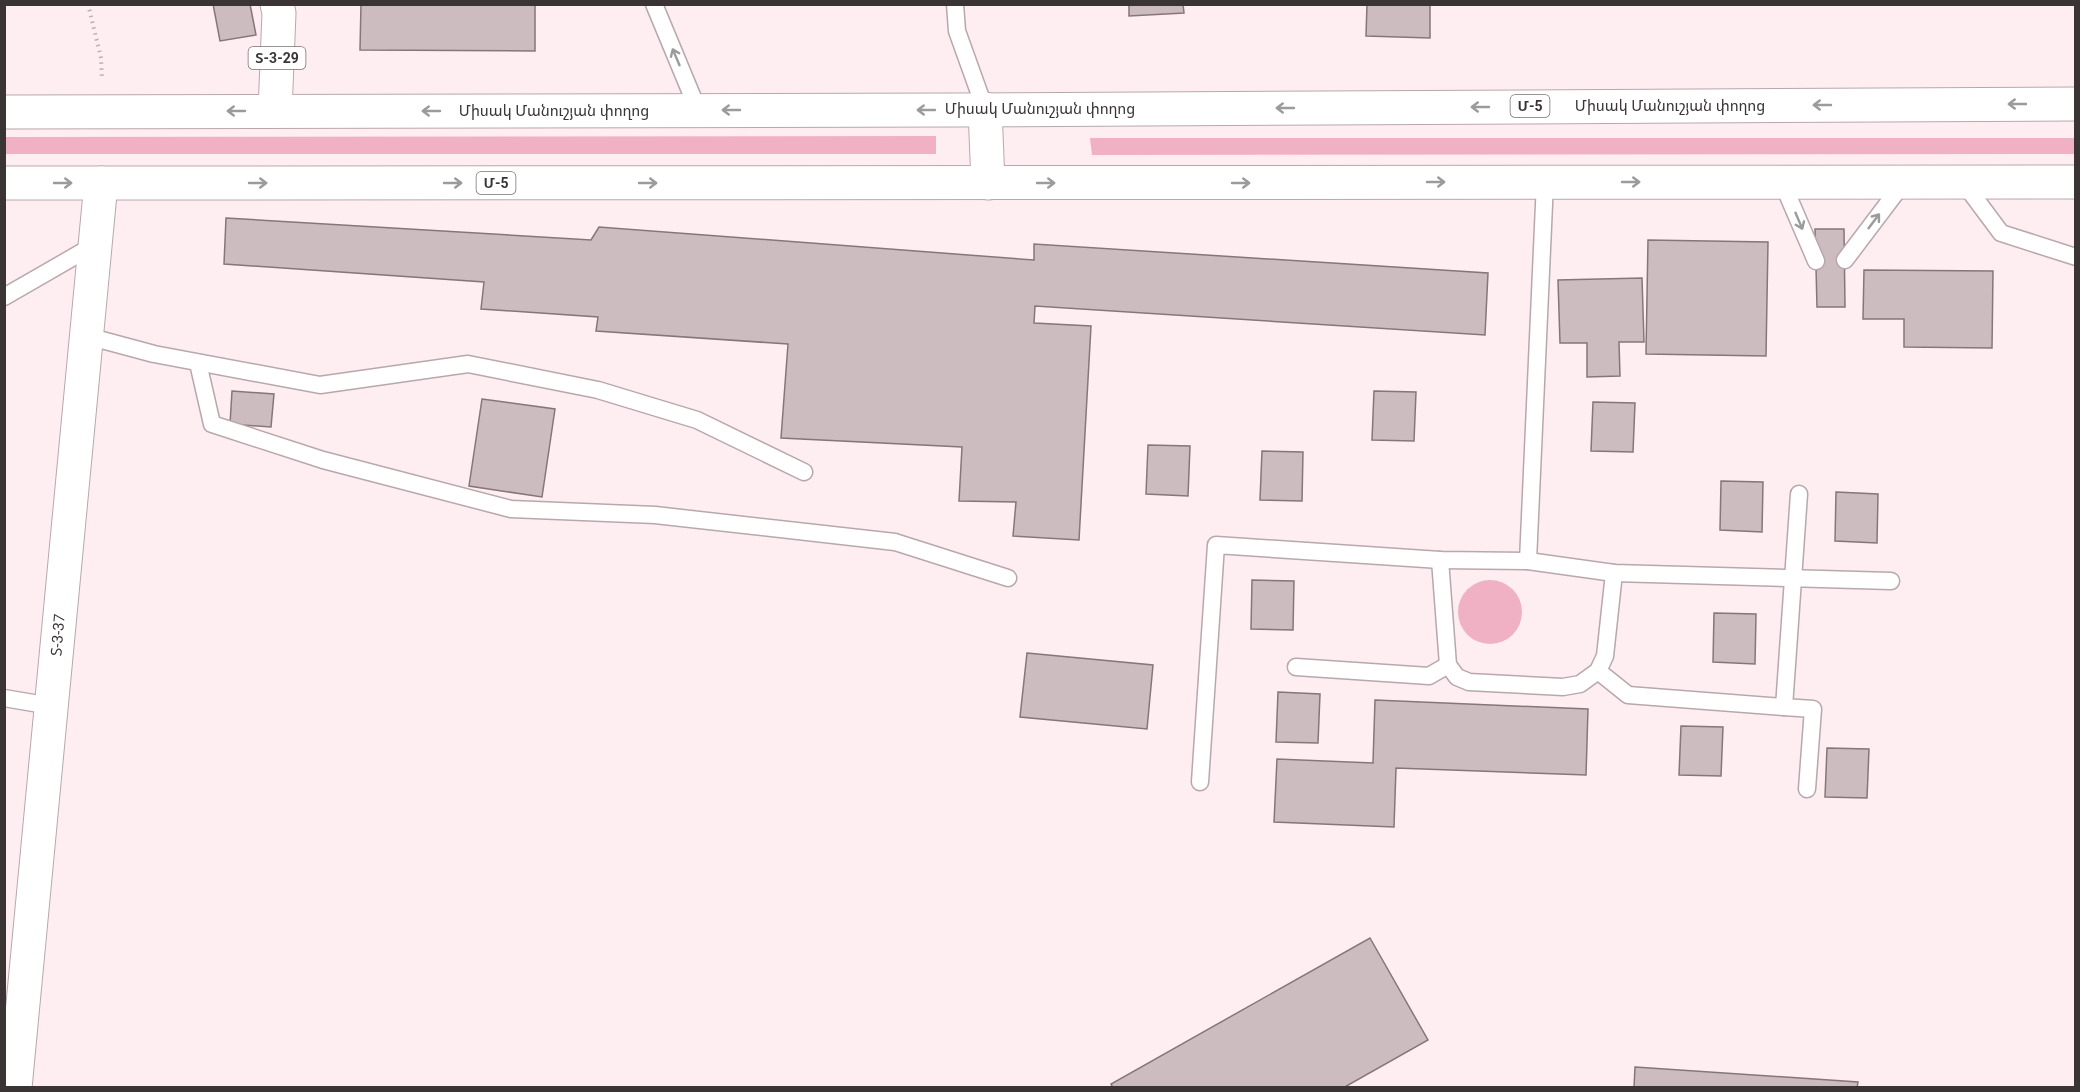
<svg xmlns="http://www.w3.org/2000/svg" width="2080" height="1092" viewBox="0 0 2080 1092" font-family="Roboto,'Noto Sans Armenian',sans-serif">
<rect width="100%" height="100%" fill="#feedf1"/>
<g fill="#f1b1c4">
<path d="M936 136V154H4L5 137Z"/>
<path d="M1090 138H2075L2076 154 1092 155Z"/>
<circle cx="1490" cy="612" r="32"/>
</g>
<g fill="#ccbcc0" stroke="#85767a" stroke-width="1.5">
<path d="M213 4H250L256 35 220 41Z"/>
<path d="M361 4H535V51L360 50Z"/>
<path d="M1129 4H1183L1184 13 1129 16Z"/>
<path d="M1367 4H1430V38L1366 36Z"/>
<path d="M226 218 591 240 599 227 1034 260V244L1488 273 1485 335 1035 306 1034 323 1091 326 1079 540 1013 536 1016 502 959 501 962 447 781 438 788 344 596 331 598 317 481 309 484 282 224 264Z"/>
<path d="M1815 229H1844L1845 307H1817Z"/>
<path d="M1648 240 1768 242 1766 356 1646 354Z"/>
<path d="M1864 270 1993 271 1992 348 1904 347V319H1863Z"/>
<path d="M1642 278 1644 342H1619L1620 376 1587 377V343H1560L1558 280Z"/>
<path d="M232 391 274 394 271 427 230 424Z"/>
<path d="M1374 391 1416 392 1414 441 1372 440Z"/>
<path d="M482 399 555 409 542 497 469 486Z"/>
<path d="M1593 402 1635 403 1633 452 1591 451Z"/>
<path d="M1148 445 1190 446 1188 496 1146 494Z"/>
<path d="M1262 451 1303 452 1302 501 1260 500Z"/>
<path d="M1721 481 1763 482 1762 532 1720 530Z"/>
<path d="M1836 492 1878 494 1877 543 1835 541Z"/>
<path d="M1252 580 1294 581 1293 630 1251 629Z"/>
<path d="M1714 613 1756 614 1755 664 1713 662Z"/>
<path d="M1027 653 1153 665 1147 729 1020 717Z"/>
<path d="M1278 692 1320 694 1318 743 1276 742Z"/>
<path d="M1375 700 1588 709 1586 775 1396 768 1394 827 1274 822 1277 759 1373 763Z"/>
<path d="M1681 726 1723 727 1721 776 1679 775Z"/>
<path d="M1827 748 1869 749 1867 798 1825 797Z"/>
<path d="M1370 938 1428 1040 1343 1088H1113L1111 1084Z"/>
<path d="M1635 1067 1858 1082 1857 1088H1634Z"/>
</g>
<g fill="none" stroke-linecap="round" stroke-linejoin="round">
<defs>
<g id="lane">
<path d="M654 4 698 110"/>
<path d="M955 4 957 31 985 109"/>
<path d="M1782 182 1816 261"/>
<path d="M1963 182 2001 233 2076 257"/>
<path d="M1845 260 1904 182"/>
<path d="M4 297 96 244"/>
<path d="M87 336 154 354 320 385 468 364 598 390 697 420 804 472"/>
<path d="M198 363 212 424 323 460 511 509 655 515 895 542 1008 578"/>
<path d="M1799 494 1784 707 1813 709 1807 789"/>
<path d="M1440 560 1448 665 1457 677 1469 682 1563 687 1580 684 1598 671 1605 656 1614 573"/>
<path d="M1528 561 1545 182"/>
<path d="M1296 667 1429 676 1448 665"/>
<path d="M1598 671 1628 695 1784 707"/>
<path d="M4 698 51 706"/>
<path d="M1200 782 1216 545 1440 560 1528 561 1614 573 1891 581"/>
</g>
<path id="secondary" d="M15 1088 101 183"/>
<path id="primary" d="M275 111 279 13 277 4"/>
<g id="highway">
<path d="M985 109 988 183"/>
<path d="M4 112 954 110 2076 104"/>
<path d="M4 183 2076 182"/>
</g>
</defs>
<use href="#lane" stroke="#b8a8ac" stroke-width="19"/>
<use href="#secondary" stroke="#b8a8ac" stroke-width="35"/>
<use href="#primary" stroke="#b8a8ac" stroke-width="35"/>
<use href="#highway" stroke="#b8a8ac" stroke-width="35"/>
<path stroke="#beb0b3" stroke-width="4" stroke-dasharray="1.5 4.5" stroke-linecap="butt" d="M88 4 101 58 102 80"/>
<use href="#lane" stroke="#fff" stroke-width="16"/>
<use href="#secondary" stroke="#fff" stroke-width="33"/>
<use href="#primary" stroke="#fff" stroke-width="33"/>
<use href="#highway" stroke="#fff" stroke-width="33"/>
</g>
<defs><path id="oneway-shaft" d="M-6 0H5M1.5-3L5.5 0L1.5 3" fill="none" stroke-width="1.6" stroke-linecap="round" stroke-linejoin="round" transform="scale(1.5)"/></defs>
<g stroke="#9c9a9a">
<use href="#oneway-shaft" transform="translate(676 57) rotate(-113)"/>
<use href="#oneway-shaft" transform="translate(2017 104) rotate(180)"/>
<use href="#oneway-shaft" transform="translate(1822 105) rotate(180)"/>
<use href="#oneway-shaft" transform="translate(1480 107) rotate(180)"/>
<use href="#oneway-shaft" transform="translate(1285 108) rotate(180)"/>
<use href="#oneway-shaft" transform="translate(731 110) rotate(180)"/>
<use href="#oneway-shaft" transform="translate(926 110) rotate(180)"/>
<use href="#oneway-shaft" transform="translate(236 111) rotate(180)"/>
<use href="#oneway-shaft" transform="translate(431 111) rotate(180)"/>
<use href="#oneway-shaft" transform="translate(1436 182)"/>
<use href="#oneway-shaft" transform="translate(1631 182)"/>
<use href="#oneway-shaft" transform="translate(63 183)"/>
<use href="#oneway-shaft" transform="translate(258 183)"/>
<use href="#oneway-shaft" transform="translate(453 183)"/>
<use href="#oneway-shaft" transform="translate(648 183)"/>
<use href="#oneway-shaft" transform="translate(1046 183)"/>
<use href="#oneway-shaft" transform="translate(1241 183)"/>
<use href="#oneway-shaft" transform="translate(1799 221) rotate(67)"/>
<use href="#oneway-shaft" transform="translate(1874 221) rotate(-53)"/>
</g>
<g text-anchor="middle" dominant-baseline="central" stroke-width="6" stroke-linejoin="round" paint-order="stroke">
<g fill="#fff" stroke="#757172" stroke-width="1.5">
<rect x="248.5" y="47" width="57" height="22" rx="4.5"/>
<rect x="1510.5" y="95" width="39" height="22" rx="4.5"/>
<rect x="476.5" y="172" width="39" height="22" rx="4.5"/>
</g>
<g font-size="14" font-weight="bold" fill="#3a3435">
<text x="277" y="58">Տ-3-29</text>
<text x="1530" y="106">Մ-5</text>
<text x="496" y="183">Մ-5</text>
</g>
<g font-size="15" fill="#3a3435" stroke="#fff">
<text x="1670" y="106">Միսակ Մանուշյան փողոց</text>
<text x="1040" y="109">Միսակ Մանուշյան փողոց</text>
<text x="554" y="111">Միսակ Մանուշյան փողոց</text>
<text transform="translate(58 635) rotate(-85)">Տ-3-37</text>
</g>
</g>
<rect width="2080" height="1092" fill="none" stroke="#3a3435" stroke-width="12"/>
</svg>
